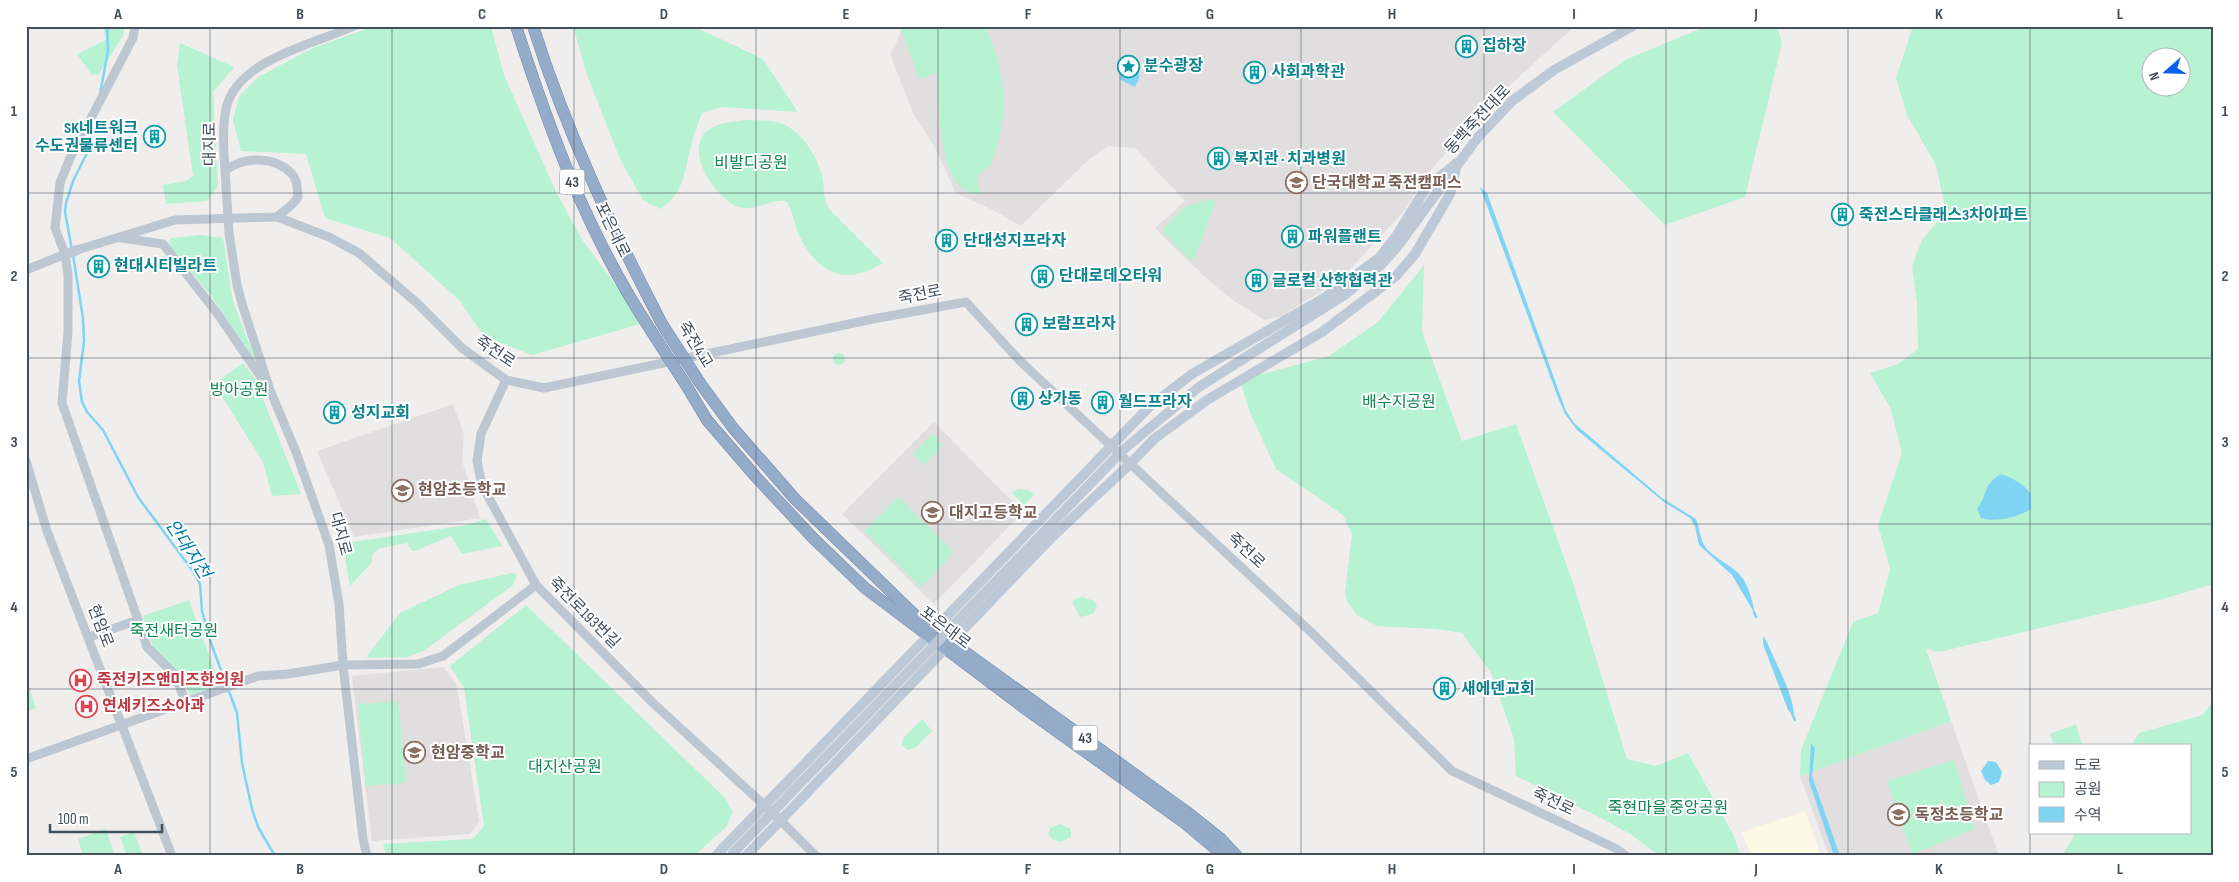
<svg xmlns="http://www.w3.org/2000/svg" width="2239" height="882" viewBox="0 0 2239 882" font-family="'Sofia Sans Condensed','Noto Sans KR',sans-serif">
<rect width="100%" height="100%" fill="#f0eded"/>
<path fill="#fdf8e4" d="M1805 811 1821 856H1751L1742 832Z"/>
<g fill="#e1dedf">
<path d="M902 26H1575L1499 95 1429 172 1405 210 1342 278 1282 316 1264 320 1234 301 1207 279 1155 228 1185 201 1135 148 1107 146 1085 163 1021 226 995 211 956 193 935 148 913 113 890 54 895 47Z"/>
<path d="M453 404 464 434 462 461 480 518 354 537 317 451Z"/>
<path d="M934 422 1023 512 934 604 842 514Z"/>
<path d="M444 667 457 686 479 821 470 834 372 841 352 676Z"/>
<path d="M1951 721 1998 853 1991 856H1829L1800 776Z"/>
</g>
<g fill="#b7f2d2" fill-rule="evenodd">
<path d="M103 26H123L124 34 99 74 92 75 77 54 106 40Z"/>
<path d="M374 26H491L504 75 557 194 583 241 644 323 532 355 484 336 459 300 390 238 325 218 306 154 241 151 233 120 239 97 258 77 313 48Z"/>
<path d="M573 26H693L763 59 798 112 721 107 702 113C698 124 693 135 691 146 684 173 685 191 661 209L643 200 620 159 587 75Z"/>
<path d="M900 26H985C999 56 1007 91 1002 124 1000 138 995 151 991 165 981 175 972 173 981 191 977 195 973 194 967 191 938 178 939 101 937 73L919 79Z"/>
<path d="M1707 26H1777L1782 43 1745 197 1665 225 1553 112 1625 60Z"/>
<path d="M1913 26H2213V584L2163 599 1939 652 1926 649 1951 721 1800 776 1801 750 1853 622 1878 613 1890 569 1878 525 1902 453 1891 409 1870 373 1898 364 1918 349 1917 303 1912 266 1922 240 1946 212 1936 165 1907 115 1896 78ZM2152 58H2182V88H2152Z"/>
<path d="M180 43 234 67 213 92 218 186 207 201 166 204 163 185 186 181 193 176 177 65Z"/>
<path d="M744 120C756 121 772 119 783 124 803 133 816 155 822 175 825 187 822 197 829 209L883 263C845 287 816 273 798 233 794 223 793 210 786 201 768 199 752 214 734 205 714 194 684 151 707 131 718 122 732 122 744 120Z"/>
<path d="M1213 199 1215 204 1194 259 1190 260 1164 233V228L1186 206Z"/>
<path d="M200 235 223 238 233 302 257 364 213 298 169 245 170 239 173 238Z"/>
<path d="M1424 265 1422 332 1462 441 1516 424 1572 580 1627 759 1656 766 1688 753 1733 834 1741 856H1660L1630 834 1603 819 1516 776 1514 739 1491 673 1462 633 1435 629 1377 626 1358 616 1347 602 1345 592 1352 534 1343 515 1276 469 1249 410 1240 380 1329 356 1378 322Z"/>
<circle cx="839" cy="359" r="6"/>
<path d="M243 363 255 379 301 494 272 496 263 462 214 384Z"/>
<path d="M932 434 943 445 924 465 913 454Z"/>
<path d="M1019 489 1028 490 1035 494 1024 505 1011 492Z"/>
<path d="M898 497 954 552 921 587 864 531Z"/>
<path d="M486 519 502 546 462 554 451 536 415 551H412L407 543 380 548 372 554V562L350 586 343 545 345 543 467 525Z"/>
<path d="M512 573 517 574 513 585 425 650 408 657 368 658 367 656 400 613 459 585Z"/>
<path d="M1083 597 1094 601 1097 606 1093 614 1080 617 1072 602 1075 599Z"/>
<path d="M189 600 220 685 190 695 177 671 153 647 143 616Z"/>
<path d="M526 605 725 798 733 812 726 827 694 856H386L383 844 473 839 484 826 464 688 450 666Z"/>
<path d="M26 677 36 708 26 712Z"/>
<path d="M2213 700V856H2062L2076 833H2190V746H2131L2139 733 2203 715Z"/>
<path d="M398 701 406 783 366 786 358 704Z"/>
<path d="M922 719 932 731 915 748 907 750 902 745 903 738Z"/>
<path d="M2076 724 2082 746H2054L2050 734Z"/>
<path d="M1954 760 1975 829 1912 854 1887 781Z"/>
<path d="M1060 824 1071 829V837L1061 842 1053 840 1048 834 1050 828Z"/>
<path d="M106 829 115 856H83L78 839Z"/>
<path d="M134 832 143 856H127L120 837Z"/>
</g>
<g fill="#80d4f3">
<path d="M1129 66C1143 68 1140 78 1135 87L1119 79 1125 69Z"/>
<path d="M1480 187 1487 193 1553 375 1566 411 1574 423 1662 498 1696 519C1700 529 1700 541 1707 549 1715 558 1727 563 1736 571 1748 581 1752 599 1755 614L1732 575 1699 545 1695 526 1690 518 1664 502 1577 430 1565 414 1557 395Z"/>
<path d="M2000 474C2012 477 2023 484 2031 494V509C2018 517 1996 523 1981 518L1977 509C1989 493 1981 488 2000 474Z"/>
<path d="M1763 636 1767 642C1775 662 1794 695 1794 716L1788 710 1763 644Z"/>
<path d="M1811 743 1815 748 1812 776 1840 856H1834L1809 781Z"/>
<path d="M1988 761 1996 762 2002 772 1999 782 1991 785 1985 780 1981 771Z"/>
</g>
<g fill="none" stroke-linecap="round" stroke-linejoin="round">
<g stroke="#80d4f3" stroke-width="2.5">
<path d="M100 94 108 51 107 26"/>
<path d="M72 250 65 212 66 203 73 181 87 153 94 121"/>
<path d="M73 255 83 318 84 341 79 381 82 402 87 412 103 430 138 497 195 574 200 584 202 611 212 646 237 713 242 763 252 809 258 827 275 856"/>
<path d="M1754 612 1756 617"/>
<path d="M1792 714 1795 720"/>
</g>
<defs>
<g id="trunk">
<path d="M516 26C550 132 588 235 650 329"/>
<path d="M533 26C566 131 611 226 662 324"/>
<path d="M700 383 733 428 795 499 918 618 1187 812 1221 839 1237 856"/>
<path d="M686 385 707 420 756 477 813 538 865 588 1023 707 1182 821 1224 856"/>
</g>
</defs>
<use href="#trunk" stroke="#6c87ad" stroke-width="12"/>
<g stroke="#bcc7d1" stroke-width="9">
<path d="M135 26 133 38 70 158 60 183 55 228 65 254 68 275V332L62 403 138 620"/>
<path d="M226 170C244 156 275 156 292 174 298 180 297 189 298 197 293 206 284 210 277 217"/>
<path d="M226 186C225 162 221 134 226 109 236 60 314 44 354 26"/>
<path d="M229 233 237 285 243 307 270 390 296 452 329 545 339 604 343 665 363 839 367 856"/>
<path d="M122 238 163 244 217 313 267 386"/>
<path d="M77 250 175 220 277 217 329 237 359 253 417 303 462 348 506 380 544 388 873 319 966 302 1020 361 1313 634 1452 771 1617 849 1626 856"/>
<path d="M26 270 68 253"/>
<path d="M506 380 481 434 477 461 482 485 536 585 653 703 776 816 816 856"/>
<path d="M26 461 47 531 172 856"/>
<path d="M89 637 138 620 147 647 175 675 186 703"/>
<path d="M26 759 258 676 288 674 343 665 418 664 443 656 536 585"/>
</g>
<g stroke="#bec9d8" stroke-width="10">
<path d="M69 253 77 250"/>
<path d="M1276 338 1346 294 1381 265 1397 247 1478 137 1512 101 1554 70 1633 26"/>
<path d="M787 782 1149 407 1192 374 1324 298 1379 258 1397 235 1426 188 1457 163"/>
<path d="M802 798 1053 536 1130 464 1154 439 1207 400 1322 332 1396 276 1415 254 1450 194 1457 163"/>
<path d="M716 856 723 848"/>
</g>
<use href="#trunk" stroke="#95acc8" stroke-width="11"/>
<defs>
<g id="trunk-bridge">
<path d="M662 324 700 383"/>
<path d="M650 329 686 385"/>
</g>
</defs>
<use href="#trunk-bridge" stroke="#6c87ad" stroke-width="12" stroke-linecap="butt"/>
<path stroke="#bcc7d1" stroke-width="9" d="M226 186 229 233"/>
<g stroke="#bec9d8" stroke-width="10">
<path d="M723 848 787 782"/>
<path d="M733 853 1123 450 1199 387 1276 338"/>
<path d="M746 856 802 798"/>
</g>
<use href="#trunk-bridge" stroke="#95acc8" stroke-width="11"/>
</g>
<path fill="none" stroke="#444f5c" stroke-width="1" stroke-opacity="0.55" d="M210 26V856M392 26V856M574 26V856M756 26V856M938 26V856M1120 26V856M1301 26V856M1484 26V856M1666 26V856M1848 26V856M2030 26V856M26 193H2213M26 358H2213M26 524H2213M26 689H2213"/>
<defs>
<symbol id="building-ring" viewBox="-11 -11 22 22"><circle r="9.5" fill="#fff" stroke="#0f9aa8" stroke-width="1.5"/><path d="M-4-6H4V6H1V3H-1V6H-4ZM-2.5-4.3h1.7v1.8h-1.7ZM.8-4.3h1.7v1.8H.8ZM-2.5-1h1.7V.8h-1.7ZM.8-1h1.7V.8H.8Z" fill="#0f9aa8"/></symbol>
<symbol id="sight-ring" viewBox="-11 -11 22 22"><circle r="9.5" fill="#fff" stroke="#0f9aa8" stroke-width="1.5"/><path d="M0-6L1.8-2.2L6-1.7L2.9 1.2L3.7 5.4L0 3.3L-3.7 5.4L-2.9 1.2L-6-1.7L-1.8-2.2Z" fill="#0f9aa8"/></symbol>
<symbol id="university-ring" viewBox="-11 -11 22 22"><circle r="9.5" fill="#fff" stroke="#8d6e63" stroke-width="1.5"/><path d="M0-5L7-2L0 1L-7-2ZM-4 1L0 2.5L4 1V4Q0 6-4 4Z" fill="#8d6e63"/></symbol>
<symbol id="school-ring" viewBox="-11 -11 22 22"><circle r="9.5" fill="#fff" stroke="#8d6e63" stroke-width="1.5"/><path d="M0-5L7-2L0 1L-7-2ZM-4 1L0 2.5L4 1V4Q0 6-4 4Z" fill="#8d6e63"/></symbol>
<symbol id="hospital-ring" viewBox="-11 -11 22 22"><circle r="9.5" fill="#fff" stroke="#e0444e" stroke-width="1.5"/><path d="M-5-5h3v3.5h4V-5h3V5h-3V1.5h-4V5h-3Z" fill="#e0444e"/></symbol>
</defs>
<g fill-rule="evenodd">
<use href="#building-ring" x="1454" y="34" width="25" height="25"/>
<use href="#sight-ring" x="1116" y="54" width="25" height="25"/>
<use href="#building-ring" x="1242" y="60" width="25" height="25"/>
<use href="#building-ring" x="142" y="124" width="25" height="25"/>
<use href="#building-ring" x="1206" y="146" width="25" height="25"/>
<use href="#university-ring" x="1284" y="170" width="25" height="25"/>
<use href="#building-ring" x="1830" y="202" width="25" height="25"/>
<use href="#building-ring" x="1280" y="224" width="25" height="25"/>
<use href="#building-ring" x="934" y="228" width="25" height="25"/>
<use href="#building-ring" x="86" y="254" width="25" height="25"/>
<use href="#building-ring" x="1030" y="264" width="25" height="25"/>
<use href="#building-ring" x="1244" y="268" width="25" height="25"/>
<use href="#building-ring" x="1014" y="312" width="25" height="25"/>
<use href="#building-ring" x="1010" y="386" width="25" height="25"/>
<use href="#building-ring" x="1090" y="390" width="25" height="25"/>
<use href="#building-ring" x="322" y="400" width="25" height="25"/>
<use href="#school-ring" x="390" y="478" width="25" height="25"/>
<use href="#school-ring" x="920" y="500" width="25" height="25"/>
<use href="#hospital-ring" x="68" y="668" width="25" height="25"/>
<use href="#building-ring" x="1432" y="676" width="25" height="25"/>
<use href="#hospital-ring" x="74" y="694" width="25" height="25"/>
<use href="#school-ring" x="402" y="740" width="25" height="25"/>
<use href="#school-ring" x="1886" y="802" width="25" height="25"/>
</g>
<g text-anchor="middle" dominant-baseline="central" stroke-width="4" stroke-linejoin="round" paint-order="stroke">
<g fill="#fff" stroke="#7c848d" stroke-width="1">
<rect x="559.5" y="169.5" width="25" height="25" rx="4"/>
<rect x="1072.5" y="725.5" width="25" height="25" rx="4"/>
</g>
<g font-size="15" font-weight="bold" fill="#444f5c">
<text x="572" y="182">43</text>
<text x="1085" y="738">43</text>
</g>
<g font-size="16" font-weight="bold" fill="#0d838f" stroke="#fff" text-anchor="start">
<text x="1482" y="46">집하장</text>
<text x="1144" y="66">분수광장</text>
<text x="1271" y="72">사회과학관</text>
<text x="138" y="128" text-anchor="end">SK네트워크<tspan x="138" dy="18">수도권물류센터</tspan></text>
<text x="1234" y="159">복지관 · 치과병원</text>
<text x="1859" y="215">죽전스타클래스3차아파트</text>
<text x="1308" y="237">파워플랜트</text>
<text x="963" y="241">단대성지프라자</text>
<text x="114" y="266">현대시티빌라트</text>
<text x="1059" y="276">단대로데오타워</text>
<text x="1272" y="281">글로컬 산학협력관</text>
<text x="1042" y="324">보람프라자</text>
<text x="1038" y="399">상가동</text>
<text x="1118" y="402">월드프라자</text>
<text x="351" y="413">성지교회</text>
<text x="1461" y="689">새에덴교회</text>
</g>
<g font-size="16" fill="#444f5c" stroke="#fff">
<text transform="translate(1478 120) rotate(-47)">동백죽전대로</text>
<text transform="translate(210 144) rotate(-90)">대지로</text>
<text transform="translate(612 230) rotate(64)">포은대로</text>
<text transform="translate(920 295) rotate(-11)">죽전로</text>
<text transform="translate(695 345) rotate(58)">죽전4교</text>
<text transform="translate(495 352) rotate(34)">죽전로</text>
<text transform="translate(340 534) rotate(75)">대지로</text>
<text transform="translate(1246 551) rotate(43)">죽전로</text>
<text transform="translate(584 613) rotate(45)">죽전로193번길</text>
<text transform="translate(100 626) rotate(69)">현암로</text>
<text transform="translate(945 628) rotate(37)">포은대로</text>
<text transform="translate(1553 802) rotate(25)">죽전로</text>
</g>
<g font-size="16" fill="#0f8450" stroke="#fff">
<text x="751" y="163">비발디공원</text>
<text x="239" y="390">방아공원</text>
<text x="1399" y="402">배수지공원</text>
<text x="174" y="631">죽전새터공원</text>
<text x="565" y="767">대지산공원</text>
<text x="1668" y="808">죽현마을 중앙공원</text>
</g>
<g font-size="16" font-weight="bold" fill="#785e54" stroke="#fff" text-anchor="start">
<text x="1312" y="183">단국대학교 죽전캠퍼스</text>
<text x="418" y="490">현암초등학교</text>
<text x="949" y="513">대지고등학교</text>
<text x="431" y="753">현암중학교</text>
<text x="1915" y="815">독정초등학교</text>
</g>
<g font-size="16" font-weight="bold" fill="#be3a42" stroke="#fff" text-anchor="start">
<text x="97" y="680">죽전키즈앤미즈한의원</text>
<text x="102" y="706">연세키즈소아과</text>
</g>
<g font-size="18" font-style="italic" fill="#017cab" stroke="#fff">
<text transform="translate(188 549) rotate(57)">안대지천</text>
</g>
</g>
<rect width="2239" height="882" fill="none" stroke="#ffffff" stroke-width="55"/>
<rect x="2029" y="744" width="162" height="90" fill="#ffffff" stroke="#b4b9be"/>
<rect x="2039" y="761" width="25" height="8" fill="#bec9d8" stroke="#b4b9be"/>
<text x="2074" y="770" font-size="15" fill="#444f5c">도로</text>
<rect x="2039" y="782" width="25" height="15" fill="#b7f2d2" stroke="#b4b9be"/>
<text x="2074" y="794" font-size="15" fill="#444f5c">공원</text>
<rect x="2039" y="807" width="25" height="15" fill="#80d4f3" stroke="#b4b9be"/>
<text x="2074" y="820" font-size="15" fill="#444f5c">수역</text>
<g transform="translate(2166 72) rotate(250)"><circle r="24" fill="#ffffff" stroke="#b4b9be"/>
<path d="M0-4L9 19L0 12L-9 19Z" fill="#0a5fee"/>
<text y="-8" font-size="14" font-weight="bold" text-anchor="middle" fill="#444f5c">N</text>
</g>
<path d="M50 824v8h112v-8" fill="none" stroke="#444f5c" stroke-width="2.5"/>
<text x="58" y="824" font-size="15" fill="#444f5c" stroke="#ffffff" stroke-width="4" paint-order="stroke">100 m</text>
<rect x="28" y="28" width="2184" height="826" fill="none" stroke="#444f5c" stroke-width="2"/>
<g font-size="16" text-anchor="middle" font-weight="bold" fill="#444f5c">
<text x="118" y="19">A</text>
<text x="300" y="19">B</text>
<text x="482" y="19">C</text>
<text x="664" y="19">D</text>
<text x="846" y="19">E</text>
<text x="1028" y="19">F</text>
<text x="1210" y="19">G</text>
<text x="1392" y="19">H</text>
<text x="1574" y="19">I</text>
<text x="1756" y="19">J</text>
<text x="1939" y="19">K</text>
<text x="2120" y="19">L</text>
<text x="14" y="116">1</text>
<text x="2225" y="116">1</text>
<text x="14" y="281">2</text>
<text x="2225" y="281">2</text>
<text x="14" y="447">3</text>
<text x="2225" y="447">3</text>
<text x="14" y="612">4</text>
<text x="2225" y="612">4</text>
<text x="14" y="777">5</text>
<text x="2225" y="777">5</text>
<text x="118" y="874">A</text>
<text x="300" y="874">B</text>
<text x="482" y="874">C</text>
<text x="664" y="874">D</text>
<text x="846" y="874">E</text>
<text x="1028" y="874">F</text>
<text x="1210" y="874">G</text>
<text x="1392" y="874">H</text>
<text x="1574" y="874">I</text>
<text x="1756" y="874">J</text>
<text x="1939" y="874">K</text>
<text x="2120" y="874">L</text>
</g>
</svg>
